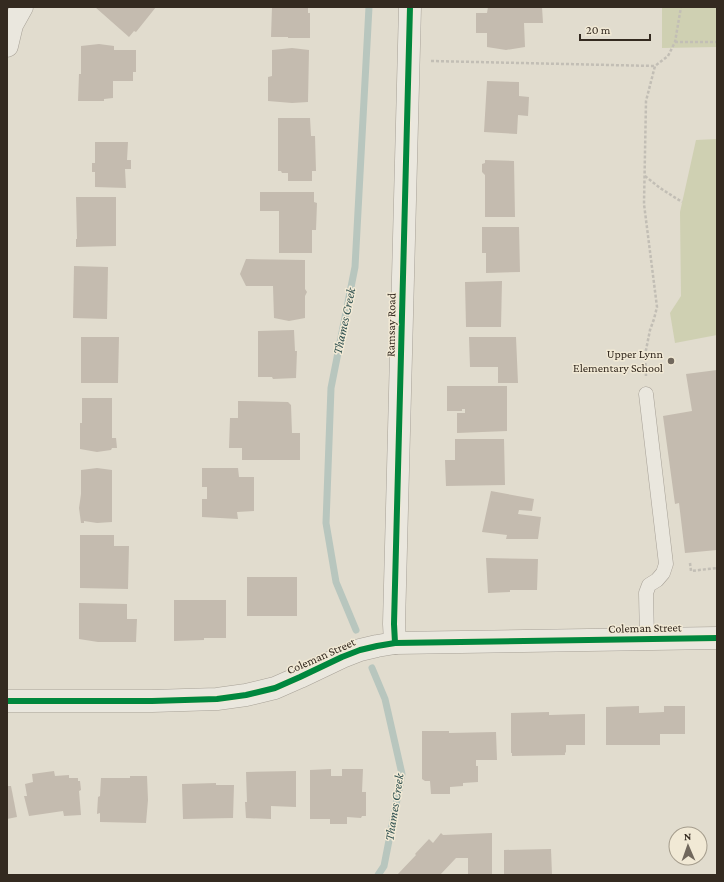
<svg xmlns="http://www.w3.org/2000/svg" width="724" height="882" viewBox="0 0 724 882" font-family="'Crimson Pro',serif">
<rect width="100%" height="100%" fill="#e1dcce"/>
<g fill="#cfd0b2">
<path d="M662 7H717V47L662 48Z"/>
<path d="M717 139V335L675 343 670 313 681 296 680 212 696 140Z"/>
</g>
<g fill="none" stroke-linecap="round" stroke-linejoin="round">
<g stroke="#b8c6be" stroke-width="7">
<path d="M356 630 336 582 326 523 331 388 355 267 369 7"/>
<path d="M372 668 385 699 402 774 384 866 378 875"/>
</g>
</g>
<g fill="#c4bbaf">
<path d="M95 7H156L136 32 134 31 129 37Z"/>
<path d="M272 7H308V13H310V38H288V37H271Z"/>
<path d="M488 7H542L543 23H524L525 47 506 50 487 47V33H476V13H487Z"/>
<path d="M99 44 114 46V50H136V72H133V81H113V98L104 99V101H78L79 74H81V46Z"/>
<path d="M292 48 309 50 308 102 292 103 268 101V77L272 76V50Z"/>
<path d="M487 81 519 82V96L529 97 528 116 518 115 517 134 484 132Z"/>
<path d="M278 118H310L311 136H315L316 171H312V181H288V173H282L281 171H278Z"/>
<path d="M95 142H128L127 160H131V169H125L126 188 95 187V172H92V163H95Z"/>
<path d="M485 160 514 161 515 217H485V175L482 172V164L485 163Z"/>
<path d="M260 192H314V202L317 203 316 230H312V253H279V211H260Z"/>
<path d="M76 197H116V246L76 247V239H77Z"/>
<path d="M482 227H519L520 272 486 273V253H482Z"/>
<path d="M246 259 305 260V289L307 292 305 296V318L289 321 274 318 273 286H246L240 274Z"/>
<path d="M74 266 108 267 107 319 73 318Z"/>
<path d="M502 281 501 327H466L465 282Z"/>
<path d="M294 330 295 351H297L296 378 273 379 272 377H258V331Z"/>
<path d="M81 337H119L118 383H81Z"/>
<path d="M469 337H516L518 383H498V367H470Z"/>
<path d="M717 370V550L685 553 679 503 675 504 663 416 692 411 686 374Z"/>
<path d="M447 386H507V431L457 433V413H465V409H462V411H447Z"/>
<path d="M82 398H112V438H116L117 448H112L111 450 97 452 80 449V423H82Z"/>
<path d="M238 401 288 402 291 405 292 433H300V460H242V448H229L230 418H238Z"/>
<path d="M455 439H504L505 485 446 486 445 460H455Z"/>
<path d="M97 468 112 470V522L97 523 84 521V523H81L79 508 81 494V470Z"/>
<path d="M202 468H238L239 477H254V511L237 512 238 519 202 517V499H207V487H202Z"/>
<path d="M491 491 534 499 532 511 519 510 518 514 541 517 538 539H506L507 535 482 532Z"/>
<path d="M80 535H114V546H129L128 589 80 588Z"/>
<path d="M486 558 538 559 537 590H510V592L488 593Z"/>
<rect x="247" y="577" width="50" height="39"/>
<path d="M174 600H226V638H204V640L174 641Z"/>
<path d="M79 603 127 604V619H137L136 642H98L79 639Z"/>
<path d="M639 706V713L664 712V706H685V734H660V745H606V707Z"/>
<path d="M549 712V715L585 714V745H566V752L565 753V755L512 756V753H511V713Z"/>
<path d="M422 731H449V733L496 732 497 760H476V766H478V782L463 783V786L450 787V794H431L430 781H425L422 779Z"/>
<path d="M331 769V776H342V769H363L362 792H366V816H362L361 818 347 817V824H330V819H310V770Z"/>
<path d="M54 771 55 776 69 775V778H78V781H80L81 790 79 791 81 815 64 816 63 811 29 816 24 796H27L25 784 33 782 32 774Z"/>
<path d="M296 771V807L271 806V819L246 818 245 802H247L246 772Z"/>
<path d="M130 776H147L148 800 146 823 100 822V813L97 814 98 797 100 796 101 778H130Z"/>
<path d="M216 783V785H234L233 818 183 819 182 784Z"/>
<path d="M7 786H11L17 817 7 819Z"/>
<path d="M441 833 443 835 492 833V875H468V858H456L440 875H397L416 855 415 854 429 839 433 843Z"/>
<path d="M551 849 552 875H504V850Z"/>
</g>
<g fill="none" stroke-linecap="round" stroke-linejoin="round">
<defs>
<path id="service" d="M646 394 666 564 663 573 657 580 649 585 646 593 647 639"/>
<g id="minor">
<path d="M7 46 12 25 22 7"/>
<path d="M395 643 394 624 410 7"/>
<path d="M7 701H152L217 699 246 695 275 688 300 677 342 657 360 650 377 646 395 643 717 638"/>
</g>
</defs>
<use href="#service" stroke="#a7a197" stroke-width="15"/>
<use href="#minor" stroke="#a7a197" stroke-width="23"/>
<g stroke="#c2beb5" stroke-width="2.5" stroke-dasharray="3 2" stroke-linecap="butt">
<path d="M675 42H717"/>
<path d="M431 61 655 66"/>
<path d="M645 176 660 188 682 202"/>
<path d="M646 376 645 355 650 330 654 319 657 307 644 204 646 101 655 66 668 56 675 42 681 7"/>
<path d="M690 563 691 571 717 568"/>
</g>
<use href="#service" stroke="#eae7de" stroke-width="14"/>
<use href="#minor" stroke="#eae7de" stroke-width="22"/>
<defs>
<g id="cycleway">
<path d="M395 643 394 624 410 7"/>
<path d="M7 701H152L217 699 246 695 275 688 300 677 342 657 360 650 377 646 395 643 717 638"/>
</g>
</defs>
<use href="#cycleway" stroke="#f1e9d5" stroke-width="8"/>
<use href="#cycleway" stroke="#00873e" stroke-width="6"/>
</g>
<circle fill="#71685d" stroke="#f1e9d5" stroke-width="1.5" cx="671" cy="361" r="4"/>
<g text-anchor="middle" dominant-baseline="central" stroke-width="3" stroke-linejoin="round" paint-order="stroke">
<g font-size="12" fill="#342a20" stroke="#f1e9d5">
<text transform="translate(391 325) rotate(-89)">Ramsay Road</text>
<text transform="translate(645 628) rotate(-1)">Coleman Street</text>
<text transform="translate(321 656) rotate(-24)">Coleman Street</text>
</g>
<g font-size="12" fill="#342a20" stroke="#f1e9d5" text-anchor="end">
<text x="663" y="354">Upper Lynn<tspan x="663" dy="14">Elementary School</tspan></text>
</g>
<g font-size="13" font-style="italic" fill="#315251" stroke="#f1e9d5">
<text transform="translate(344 321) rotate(-78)">Thames Creek</text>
<text transform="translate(394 807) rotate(-81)">Thames Creek</text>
</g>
</g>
<rect width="724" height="882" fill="none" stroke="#342a20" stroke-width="16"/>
<g transform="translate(688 846) rotate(358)"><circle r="19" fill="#f1e9d5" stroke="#a59d8d"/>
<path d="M0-3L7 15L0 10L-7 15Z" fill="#71685d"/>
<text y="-6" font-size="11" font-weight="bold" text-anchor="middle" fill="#342a20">N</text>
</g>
<path d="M580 34v6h70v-6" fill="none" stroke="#342a20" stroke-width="2"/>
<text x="586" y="34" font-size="12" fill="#342a20" stroke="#f1e9d5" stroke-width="3" paint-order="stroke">20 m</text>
</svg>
